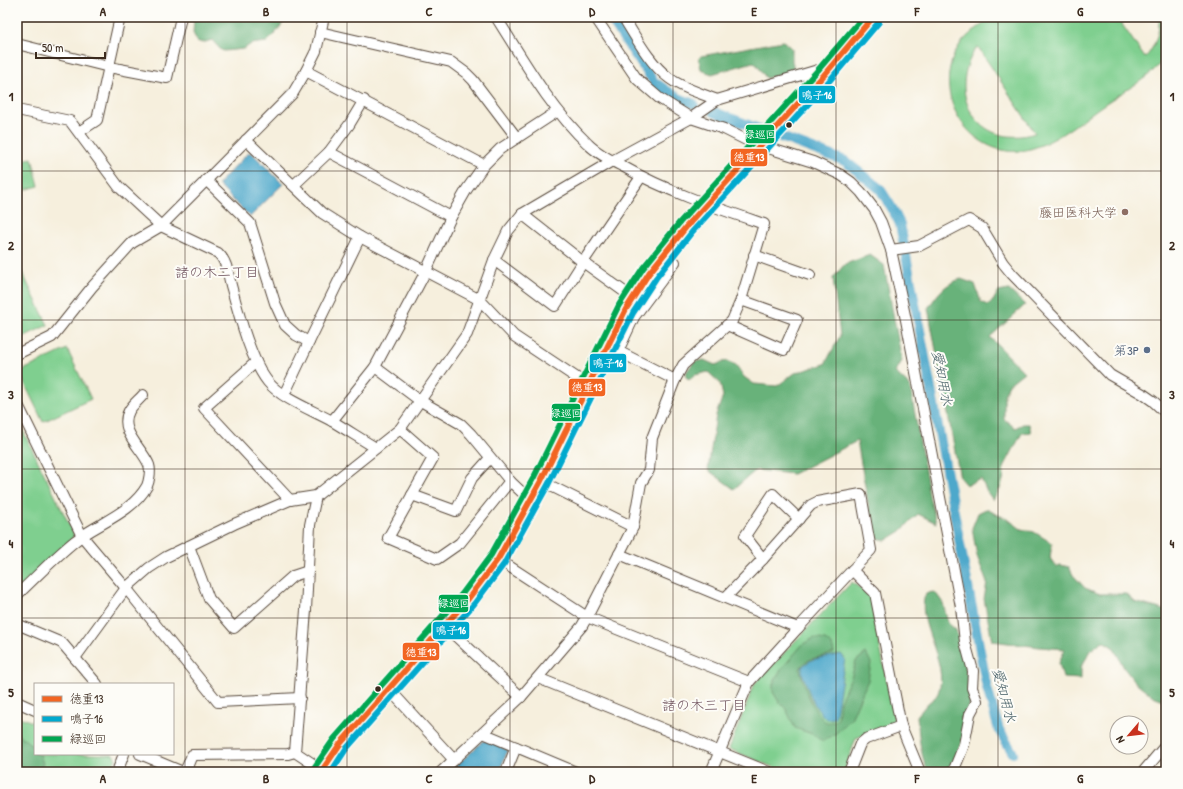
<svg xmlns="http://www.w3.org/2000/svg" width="1183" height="789" viewBox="0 0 1183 789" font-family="'Patrick Hand','Klee One',sans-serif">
<rect width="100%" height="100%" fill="#fdfcf7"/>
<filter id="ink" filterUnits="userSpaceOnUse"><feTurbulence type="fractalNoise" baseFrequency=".025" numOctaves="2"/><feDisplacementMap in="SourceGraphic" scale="8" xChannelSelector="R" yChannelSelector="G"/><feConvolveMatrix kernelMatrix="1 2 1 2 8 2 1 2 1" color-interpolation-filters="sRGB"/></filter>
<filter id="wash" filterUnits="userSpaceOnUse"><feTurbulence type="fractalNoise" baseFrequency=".012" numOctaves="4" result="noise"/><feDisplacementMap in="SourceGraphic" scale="16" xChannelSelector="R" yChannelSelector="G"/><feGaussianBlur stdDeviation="0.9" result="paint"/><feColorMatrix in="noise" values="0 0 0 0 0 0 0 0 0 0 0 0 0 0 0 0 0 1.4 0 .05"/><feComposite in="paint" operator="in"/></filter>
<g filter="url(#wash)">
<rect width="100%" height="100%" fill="#f6efdd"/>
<g fill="#7fcf8f" stroke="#5d7c56" fill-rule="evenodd">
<path d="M993 17H1117L1145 58C1155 47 1160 32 1159 17H1166C1166 26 1168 45 1166 53 1164 59 1158 66 1153 71 1140 83 1121 93 1106 103 1088 115 1067 133 1048 142 1036 148 1021 153 1007 151 960 144 932 87 959 46 968 33 981 26 993 17ZM977 47H978L1035 133C978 151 944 93 977 47Z"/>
<path d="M32 158 39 186 17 192V161Z"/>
<path d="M17 262 48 325 17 340Z"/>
<path d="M67 349 91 399 43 422 19 372Z"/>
<path d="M17 419 74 534 72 539 17 591Z"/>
<path d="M852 582 870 596 894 718 892 725 856 738 844 772H785L729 749 755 683Z"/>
<path d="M17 716 35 723V754H113L116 759 110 772H17Z"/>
</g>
<g fill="#67b27a" stroke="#516e4c">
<path d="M194 17H287L275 34 267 42 251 44 244 49 224 51 221 50 212 40 202 43 197 41 193 33Z"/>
<path d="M783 41 791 47 792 49V61L793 64V69L788 73 766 78 757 65 753 62 712 74 701 70 699 58 701 56Z"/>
<path d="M870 255 884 265 902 361 895 372 910 386 927 482C928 496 933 509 936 523L918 514 901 531 885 541 874 536 857 441 793 474 756 470 734 489 708 470 716 415 723 396 720 383 708 372 695 375 689 380 685 376 687 371 694 362 704 360 715 365 726 361 736 365 744 377 754 384 777 386 795 373 825 364 840 336 833 278 845 264Z"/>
<path d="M961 279 975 284 981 302 987 305 993 301 998 292 1009 290 1025 305 990 337 1024 372 1009 384 1004 395V419L1015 428 1023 424H1029L1031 432 1022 433 1003 469 1004 477 1000 489 993 500 987 492 981 479 966 485 960 478 928 308C938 294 944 284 961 279Z"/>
<path d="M986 509 1009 520 1021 529 1034 532 1052 543 1050 558 1056 567 1060 565 1069 567 1073 575 1085 588 1100 594H1126L1135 602 1164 610 1166 609V701L1153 696 1134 681 1124 668 1114 648 1103 641 1092 649 1081 667V679L1063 678 1059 663 1065 649 1039 647 992 641 984 599 987 583 977 556 972 528 978 513Z"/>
<path d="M935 592 943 603 948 623 956 630 964 658 971 696 963 740 949 772H928C920 754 919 736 917 716 920 712 924 708 927 704 931 700 936 698 938 693 951 663 913 621 926 593Z"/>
<path d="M814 638 825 640 832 645 834 653C823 658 805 656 800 669 802 681 815 717 826 722 831 723 835 721 838 719L840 701 852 675 856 661 866 653 871 663 868 680 851 719 835 734 823 741 812 734 795 728 786 709 779 702 773 692V684L782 668 803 644Z"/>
<path d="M17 733 35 748V754H40L43 764 37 772H17Z"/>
</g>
<g fill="#4da8cb" stroke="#446974">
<path d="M248 153H252L283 184 250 217 219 186V183Z"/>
<path d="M841 654 845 659 836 714 835 718 827 719C813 709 808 688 802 673V667C811 656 829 658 841 654Z"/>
<path d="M486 740 508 750 499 772H449L483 741Z"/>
</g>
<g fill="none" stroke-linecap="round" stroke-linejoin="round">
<g stroke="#4da8cb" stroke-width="10">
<path d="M609 17 654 82 678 98 694 104"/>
<path d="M714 112 845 161 880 189 892 208 900 224 987 688 999 730 1013 753"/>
</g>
</g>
</g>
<g filter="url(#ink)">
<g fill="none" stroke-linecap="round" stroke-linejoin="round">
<defs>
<g id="minor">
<path d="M595 17 637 79 659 98 691 118 724 129 752 143 813 162 841 175 851 182 861 192 874 209 881 222 891 250 906 320 961 607 965 642 973 671 972 688 977 701 970 714 964 745 953 772"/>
<path d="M623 17C636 37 649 63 669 78 683 89 701 93 717 100"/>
<path d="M320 32 451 62 466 73 473 80 517 138"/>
<path d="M17 44 109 67 167 78 181 17"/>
<path d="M306 71 484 165"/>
<path d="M17 110 70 121 119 187 161 226 218 253C228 262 228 276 232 289 239 315 251 361 268 382 282 399 312 410 332 421 347 430 361 439 376 448"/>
<path d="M79 132 97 120 120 17"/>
<path d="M246 140 322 213 360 237 480 300 514 336 589 386"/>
<path d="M329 152 451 217"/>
<path d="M206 180 250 223 275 303 285 325 296 335 309 342"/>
<path d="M294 185 329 152 349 125 364 100"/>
<path d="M522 214 583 262 633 298"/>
<path d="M891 250 919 246 969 220 982 228 1003 263 1012 274 1110 375 1143 394 1153 401 1166 413"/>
<path d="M754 255 810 275"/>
<path d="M494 260 555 306 583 262 641 177"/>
<path d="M727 325 784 350 797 320 741 300"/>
<path d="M612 348 675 380"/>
<path d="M618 351 634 317 675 262"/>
<path d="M17 354 52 337 92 287 132 243 161 226 293 93 306 71 316 51 324 17"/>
<path d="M256 362 204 408 290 500"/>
<path d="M375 367 419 400 461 424 471 434 510 481 531 501"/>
<path d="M284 395 309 342 360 237"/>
<path d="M17 403 82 536 126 588 218 702 300 698"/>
<path d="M332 421 375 367 426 271 451 217 467 189 484 165 500 149 558 111"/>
<path d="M400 429 433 458 388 538 437 559 460 543 510 481"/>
<path d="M541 481 633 527"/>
<path d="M412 495 456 511 472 478 490 458"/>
<path d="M189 546 209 599 234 628 293 576 308 571"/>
<path d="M619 554 798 628 749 682 711 772"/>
<path d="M498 559 587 617 749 682"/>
<path d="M763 559 745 536 773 494 799 519"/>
<path d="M17 595C36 577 55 557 75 541 98 523 132 513 147 486 149 481 151 471 149 465 143 449 118 431 129 411 132 405 139 400 143 395"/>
<path d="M726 597 763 559 811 505 817 502 861 494 871 550 798 628"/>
<path d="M17 624 62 643 97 684"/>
<path d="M445 626 521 697"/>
<path d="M75 658 126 588 149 568 166 557 234 524 290 500 316 496 400 429 467 334 494 260 508 231 522 214 612 161 691 118 717 100 818 70 824 75"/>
<path d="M538 678 769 772"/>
<path d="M389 689 454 760"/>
<path d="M17 702 35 710"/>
<path d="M901 726 920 772"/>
<path d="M483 733 576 772"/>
<path d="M295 752 306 610 310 525 316 496"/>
<path d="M140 754 183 772"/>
<path d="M117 772 124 754"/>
<path d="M185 772 192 755 288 754 295 752 322 770"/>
<path d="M441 772 521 697 582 626 587 617 633 527 641 483 649 470 652 438 675 380 683 365 732 321 741 300 764 224C717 208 668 192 624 167 612 161 598 154 588 144 550 108 524 61 496 17"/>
<path d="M506 772 516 747"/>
<path d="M849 772 860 744 866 739 901 726 875 593 852 570"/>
<path d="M1143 772 1166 745"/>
</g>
<path id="major" d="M321 772 340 744 468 599 498 559 541 481 626 309 649 273 686 227 824 75 873 17"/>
</defs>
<use href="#minor" stroke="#57483b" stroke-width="12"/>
<use href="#major" stroke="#57483b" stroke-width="14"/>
<use href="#minor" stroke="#fff" stroke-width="10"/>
<use href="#major" stroke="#fff" stroke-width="12"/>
<defs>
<path id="bus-1" d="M321 772 340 744 468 599 498 559 541 481 626 309 649 273 686 227 824 75 873 17"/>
<path id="bus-2" d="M331 772 346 749 474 604 504 564 548 485 633 313 656 278 692 232 830 80 879 22"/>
<path id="bus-3" d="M314 768 334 739 462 594 491 555 534 477 619 305 643 268 680 222 818 70 863 17"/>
</defs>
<use href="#bus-1" stroke="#fdfcf7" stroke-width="9"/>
<use href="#bus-2" stroke="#fdfcf7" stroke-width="9"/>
<use href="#bus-3" stroke="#fdfcf7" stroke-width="9"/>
<use href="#bus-1" stroke="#f26522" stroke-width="6"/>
<use href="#bus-2" stroke="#00a9ce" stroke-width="6"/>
<use href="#bus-3" stroke="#00a651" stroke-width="6"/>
</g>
</g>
<path fill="none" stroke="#3b2a1e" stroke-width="1" stroke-opacity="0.55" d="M185 17V772M347 17V772M510 17V772M673 17V772M836 17V772M998 17V772M17 171H1166M17 320H1166M17 469H1166M17 618H1166"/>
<g fill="#3b2a1e" stroke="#fdfcf7" stroke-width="1.5">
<circle cx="789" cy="125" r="3.5"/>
<circle cx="378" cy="689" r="3.5"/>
</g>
<circle fill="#8d6e63" stroke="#fdfcf7" stroke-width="1.5" cx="1125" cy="212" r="4"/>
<circle fill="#5c6f8a" stroke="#fdfcf7" stroke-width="1.5" cx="1147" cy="350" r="4"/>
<g text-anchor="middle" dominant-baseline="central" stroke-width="4" stroke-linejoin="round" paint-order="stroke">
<g font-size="13" fill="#785e54" stroke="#fdfcf7" text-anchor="end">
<text x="1117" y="212">藤田医科大学</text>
</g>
<g font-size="13" fill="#4e5e75" stroke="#fdfcf7" text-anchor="end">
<text x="1139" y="350">第3P</text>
</g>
<g font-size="14" fill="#6f525d" stroke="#fdfcf7">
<text x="217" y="271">諸の木二丁目</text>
<text x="704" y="704">諸の木三丁目</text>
</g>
<g font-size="14" font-style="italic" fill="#425c63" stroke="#fdfcf7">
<text transform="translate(943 378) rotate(79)">愛知用水</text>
<text transform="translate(1005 695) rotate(75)">愛知用水</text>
</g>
</g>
<g stroke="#fdfcf7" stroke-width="1.5">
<rect x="798" y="85" width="38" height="19" rx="4" fill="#00a9ce"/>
<rect x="745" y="124" width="30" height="20" rx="4" fill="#00a651"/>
<rect x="730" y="148" width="38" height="19" rx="4" fill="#f26522"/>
<rect x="589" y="353" width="38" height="20" rx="4" fill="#00a9ce"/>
<rect x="568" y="378" width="38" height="19" rx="4" fill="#f26522"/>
<rect x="551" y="403" width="30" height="19" rx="4" fill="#00a651"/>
<rect x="438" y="594" width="31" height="19" rx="4" fill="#00a651"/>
<rect x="432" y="621" width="38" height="19" rx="4" fill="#00a9ce"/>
<rect x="402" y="642" width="38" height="19" rx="4" fill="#f26522"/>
</g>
<g font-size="11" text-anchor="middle" font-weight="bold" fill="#fff">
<text x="817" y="99">鳴子16</text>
<text x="760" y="138">緑巡回</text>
<text x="749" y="161">徳重13</text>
<text x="608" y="367">鳴子16</text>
<text x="587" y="391">徳重13</text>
<text x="566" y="417">緑巡回</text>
<text x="454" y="607">緑巡回</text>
<text x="451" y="634">鳴子16</text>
<text x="421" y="656">徳重13</text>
</g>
<rect width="1183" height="789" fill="none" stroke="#fdfcf7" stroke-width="44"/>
<rect x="34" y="683" width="140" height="72" fill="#fdfcf7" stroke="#afa8a0"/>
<rect x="42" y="696" width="20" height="6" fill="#f26522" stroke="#afa8a0"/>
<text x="70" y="703" font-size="12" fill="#3b2a1e">徳重13</text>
<rect x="42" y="716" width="20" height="6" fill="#00a9ce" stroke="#afa8a0"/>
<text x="70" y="723" font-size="12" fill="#3b2a1e">鳴子16</text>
<rect x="42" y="736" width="20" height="6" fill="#00a651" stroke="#afa8a0"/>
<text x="70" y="743" font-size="12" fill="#3b2a1e">緑巡回</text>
<g transform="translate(1129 735) rotate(242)"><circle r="19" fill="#fdfcf7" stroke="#afa8a0"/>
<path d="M0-3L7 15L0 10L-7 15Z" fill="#c8321e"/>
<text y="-6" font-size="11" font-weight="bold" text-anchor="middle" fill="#3b2a1e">N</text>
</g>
<path d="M36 52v6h69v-6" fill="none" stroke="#3b2a1e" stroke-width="2"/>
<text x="42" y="52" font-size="12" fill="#3b2a1e" stroke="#fdfcf7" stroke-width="3" paint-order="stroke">50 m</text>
<rect x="22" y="22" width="1139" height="745" fill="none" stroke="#3b2a1e" stroke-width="1.5"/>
<g font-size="13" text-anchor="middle" font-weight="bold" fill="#3b2a1e">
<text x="103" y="16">A</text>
<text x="266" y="16">B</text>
<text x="429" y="16">C</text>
<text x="592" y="16">D</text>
<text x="754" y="16">E</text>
<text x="917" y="16">F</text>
<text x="1080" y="16">G</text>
<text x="11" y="101">1</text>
<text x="1172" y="101">1</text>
<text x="11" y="250">2</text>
<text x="1172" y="250">2</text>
<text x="11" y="399">3</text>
<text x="1172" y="399">3</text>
<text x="11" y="548">4</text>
<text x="1172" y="548">4</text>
<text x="11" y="697">5</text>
<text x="1172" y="697">5</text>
<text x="103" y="783">A</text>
<text x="266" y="783">B</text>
<text x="429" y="783">C</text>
<text x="592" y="783">D</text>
<text x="754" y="783">E</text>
<text x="917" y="783">F</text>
<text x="1080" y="783">G</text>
</g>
</svg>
